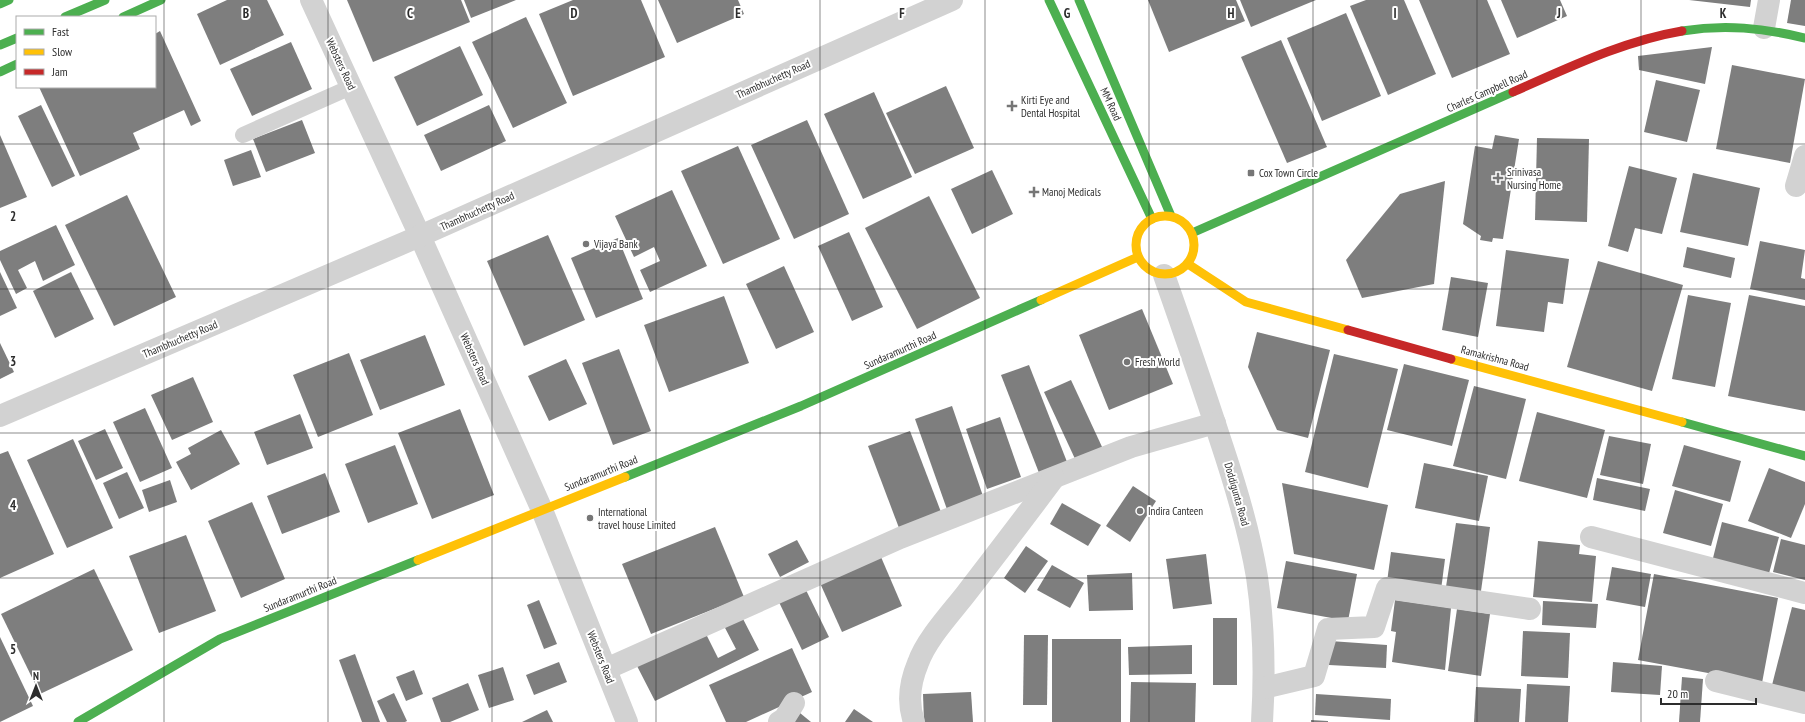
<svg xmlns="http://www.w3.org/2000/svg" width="1805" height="722" viewBox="0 0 1805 722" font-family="'PT Sans Narrow',sans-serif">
<rect width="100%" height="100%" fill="#fff"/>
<g fill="#7e7e7e">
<path d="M227 0H267L284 35 220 65 197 14Z"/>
<path d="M347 0H461L470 22 373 62Z"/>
<path d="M464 0H516L471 18Z"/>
<path d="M573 0H641L665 57 573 96 539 14Z"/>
<path d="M658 0H738L744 14 677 43Z"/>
<path d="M1148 0H1236L1245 21 1169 52Z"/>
<path d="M1240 0H1316L1251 27Z"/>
<path d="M1366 0H1404L1436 74 1388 95 1350 6Z"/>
<path d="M1419 0H1487L1510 54 1452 78Z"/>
<path d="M1501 0H1560L1567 16 1517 38Z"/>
<path d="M1689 0H1751L1750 7Z"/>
<path d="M1791 0H1805V26L1787 23Z"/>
<path d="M1346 13 1381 96 1322 121 1287 38Z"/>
<path d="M526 17 567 103 513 128 472 42Z"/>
<path d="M160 31 201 121 191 126 184 110 133 133 140 149 80 176 39 87H155V34Z"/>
<path d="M1281 40 1327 147 1287 163 1241 57Z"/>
<path d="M291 42 312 89 252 116 230 69Z"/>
<path d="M460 46 483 95 417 126 394 77Z"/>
<path d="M1712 47 1705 84 1639 70 1638 56Z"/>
<path d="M1732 65 1805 79 1790 163 1716 149Z"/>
<path d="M1656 80 1700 90 1687 142 1644 132Z"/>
<path d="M946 86 974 148 915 174 886 113Z"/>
<path d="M874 92 912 177 863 199 824 114Z"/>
<path d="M41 105 75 176 52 187 18 116Z"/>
<path d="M489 105 506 141 441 171 424 135Z"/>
<path d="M302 120 315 153 266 172 253 139Z"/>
<path d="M807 120 849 214 794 239 751 145Z"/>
<path d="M0 135 27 197 0 208Z"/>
<path d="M1495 135 1519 139 1503 239 1493 238 1492 242 1480 240 1481 236 1463 224 1475 146 1492 149Z"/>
<path d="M1537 138 1589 139 1587 222 1535 220Z"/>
<path d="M738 146 780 239 723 264 681 171Z"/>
<path d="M251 150 261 177 233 186 224 160Z"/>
<path d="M1629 166 1677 178 1662 234 1635 228 1628 252 1608 246Z"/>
<path d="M992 170 1013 214 972 234 951 189Z"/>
<path d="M1693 173 1760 188 1748 246 1680 232Z"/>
<path d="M1445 181 1434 284 1362 298 1346 260 1400 194Z"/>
<path d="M672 190 707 266 650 292 640 270 660 261 654 247 634 257 615 216Z"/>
<path d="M127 195 176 297 114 326 65 225Z"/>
<path d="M929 196 980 298 917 329 865 228Z"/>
<path d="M56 225 75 265 43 281 35 261 18 270 27 288 16 294 0 260V251Z"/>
<path d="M849 232 883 307 852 321 818 246Z"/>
<path d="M548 235 585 320 524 346 487 261Z"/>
<path d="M618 238 643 299 596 318 571 258Z"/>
<path d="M1760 241 1805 250 1801 278 1805 279V300L1750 289Z"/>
<path d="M1687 247 1735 258 1731 278 1683 267Z"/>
<path d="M1506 250 1569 259 1563 304 1548 302 1544 332 1496 326Z"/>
<path d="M1598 261 1683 285 1652 391 1567 367Z"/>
<path d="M784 266 814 332 776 349 746 284Z"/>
<path d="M0 272 17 308 0 316Z"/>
<path d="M71 272 94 319 55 338 33 291Z"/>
<path d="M1451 277 1488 283 1478 337 1442 330Z"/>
<path d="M1688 295 1731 303 1715 387 1672 379Z"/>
<path d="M1749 295 1805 306V411L1728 396Z"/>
<path d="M724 296 749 363 669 392 644 325Z"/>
<path d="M1142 309 1173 384 1109 410 1079 335Z"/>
<path d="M1257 332 1330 350 1308 438 1277 430 1248 367Z"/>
<path d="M425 335 445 385 380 410 360 360Z"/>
<path d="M0 343 14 372 0 379Z"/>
<path d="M619 349 651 431 613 445 582 363Z"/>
<path d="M349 353 373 415 318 437 293 375Z"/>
<path d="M1334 354 1398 369 1368 488 1305 472Z"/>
<path d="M566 359 587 404 549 421 528 376Z"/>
<path d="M1404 364 1469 380 1452 446 1387 430Z"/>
<path d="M1029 365 1069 467 1041 478 1001 375Z"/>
<path d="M193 377 213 422 172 440 151 395Z"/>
<path d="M1071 380 1103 449 1076 461 1044 392Z"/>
<path d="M1474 386 1526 399 1506 479 1453 466Z"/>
<path d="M952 406 985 502 949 515 915 419Z"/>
<path d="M145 408 172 468 140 482 113 422Z"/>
<path d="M460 409 494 495 432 519 398 433Z"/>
<path d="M1537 412 1605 430 1587 498 1519 481Z"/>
<path d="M300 414 313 448 267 465 254 432Z"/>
<path d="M1000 417 1021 477 987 489 966 429Z"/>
<path d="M105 429 123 468 96 480 78 441Z"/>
<path d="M221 430 240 464 191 490 176 462 191 454 188 448Z"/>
<path d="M910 431 941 512 899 528 868 446Z"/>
<path d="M1609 436 1651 444 1643 484 1600 475Z"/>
<path d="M73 439 113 528 67 548 27 460Z"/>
<path d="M395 445 418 504 368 523 345 464Z"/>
<path d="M1684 445 1741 461 1730 502 1672 486Z"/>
<path d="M8 451 54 554 0 578V454Z"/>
<path d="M1424 463 1488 476 1479 521 1415 508Z"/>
<path d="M1769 468 1805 482V504L1791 538 1748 521Z"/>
<path d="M127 472 144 508 119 519 103 483Z"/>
<path d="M325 473 340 512 282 534 267 496Z"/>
<path d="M1597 478 1650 489 1645 511 1593 500Z"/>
<path d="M170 480 177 502 149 512 142 490Z"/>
<path d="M1282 483 1388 505 1374 570 1294 554Z"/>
<path d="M1133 486 1156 501 1130 542 1106 526Z"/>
<path d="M1675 490 1723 504 1711 546 1663 533Z"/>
<path d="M252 502 285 579 241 598 208 521Z"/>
<path d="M1062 503 1101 525 1088 546 1050 524Z"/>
<path d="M1722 522 1779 537 1768 577 1712 562Z"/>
<path d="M1456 523 1490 527 1480 598 1445 593Z"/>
<path d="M715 527 744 597 651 634 622 564Z"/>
<path d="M186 535 216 611 159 633 129 556Z"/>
<path d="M1781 539 1805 545V580L1773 572Z"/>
<path d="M797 540 809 562 780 577 768 554Z"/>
<path d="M1538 541 1580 545 1579 554 1596 556 1592 602 1533 597Z"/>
<path d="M1026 546 1048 561 1025 593 1004 578Z"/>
<path d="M1391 552 1445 559 1441 590 1387 582Z"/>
<path d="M1206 554 1212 604 1173 609 1166 559Z"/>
<path d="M881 557 902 606 842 632 820 583Z"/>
<path d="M1286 561 1357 574 1348 621 1277 608Z"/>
<path d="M1052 565 1084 583 1070 608 1037 590Z"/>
<path d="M1612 567 1651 574 1645 607 1606 600Z"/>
<path d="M94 569 133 650 40 694 1 614Z"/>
<path d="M1132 573 1133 610 1089 611 1087 575Z"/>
<path d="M1654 574 1778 598 1762 683 1638 660Z"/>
<path d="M804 586 829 637 802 650 777 598Z"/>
<path d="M539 600 557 644 544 649 527 605Z"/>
<path d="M1395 600 1451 608 1445 670 1392 662 1396 632 1391 631Z"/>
<path d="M1543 601 1598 604 1596 628 1542 625Z"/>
<path d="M1792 607 1805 610V697L1771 689Z"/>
<path d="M1457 609 1490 614 1481 676 1448 671Z"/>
<path d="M741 615 759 650 655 701 637 666 705 632 718 658 736 649 723 624Z"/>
<rect x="1213" y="618" width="24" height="67"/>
<path d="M1523 631 1570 633 1568 678 1521 676Z"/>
<path d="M1024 635H1048L1047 705H1023Z"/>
<path d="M0 637 33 706 0 722Z"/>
<rect x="1052" y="639" width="69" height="83"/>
<path d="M1330 641 1387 645 1386 668 1329 665Z"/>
<path d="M1192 645V674L1129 675 1128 647Z"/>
<path d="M792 648 812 692 746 722H726L709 685Z"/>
<path d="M355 654 380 722H362L339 660Z"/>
<path d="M559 662 567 682 534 695 526 675Z"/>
<path d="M1613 662 1662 666 1660 695 1611 692Z"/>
<path d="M503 667 514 700 489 708 478 675Z"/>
<path d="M414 670 423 694 406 701 396 677Z"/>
<path d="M1682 677 1703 679 1700 722H1679Z"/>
<path d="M1131 682 1196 683 1195 722H1130Z"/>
<path d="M468 683 479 710 450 722H441L432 698Z"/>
<path d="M1527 684 1570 686 1568 722H1525Z"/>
<path d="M1476 687 1521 689 1519 722H1474Z"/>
<path d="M971 692 973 722H924L923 694Z"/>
<path d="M394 693 407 721 405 722H387L377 701Z"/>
<path d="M1316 694 1391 699 1390 720 1315 715Z"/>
<path d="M854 709 873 722H845Z"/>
<path d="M547 710 553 722H522Z"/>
<path d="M800 713 811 722H793Z"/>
<path d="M1311 720 1328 721V722H1311Z"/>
</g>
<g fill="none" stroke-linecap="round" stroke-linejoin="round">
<path stroke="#d2d2d2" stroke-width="16" d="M243 135 351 87"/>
<g stroke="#d2d2d2" stroke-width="22">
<path d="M311 0 420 236 542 510 627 722"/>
<path d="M1764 28 1769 0"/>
<path d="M1796 186 1805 156"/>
<path d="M1164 275C1183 329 1202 384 1220 439 1235 484 1249 529 1257 577 1264 625 1265 673 1262 722"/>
<path d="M0 416 420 236 952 0"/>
<path d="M1591 537 1805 593"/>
<path d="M606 669 900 538 1131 447 1215 423"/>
<path d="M1716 681 1805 703"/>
<path d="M1264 688 1314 676 1328 629 1374 627 1387 588 1530 609"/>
<path d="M779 722 784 719 794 703"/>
<path d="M914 722C907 702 910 682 918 663 926 640 950 614 965 595 995 556 1025 517 1054 478"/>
</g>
<g stroke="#4caf50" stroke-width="9">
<path d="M1049 0 1152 219"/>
<path d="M1079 0 1171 216"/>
<path d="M0 4 9 0"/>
<path d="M65 17 105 0"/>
<path d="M123 17 161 0"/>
<path d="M1682 31C1725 24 1763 28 1805 38"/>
<path d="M0 45 17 38"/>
<path d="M0 72 17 64"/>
<path d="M1192 233 1513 92"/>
<path d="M1682 422 1805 456"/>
<path d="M625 477 801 406 1041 300"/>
<path d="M78 722 220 639 418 560"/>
</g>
<g stroke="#ffc107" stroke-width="9">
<circle cx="1165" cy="245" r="29"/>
<path d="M1188 264 1246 302 1348 330"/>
<path d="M1041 300 1138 257"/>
<path d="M1451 359 1682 422"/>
<path d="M418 560 625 477"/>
</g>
<g stroke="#c62828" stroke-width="9">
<path d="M1513 92C1568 68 1623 41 1682 31"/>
<path d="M1348 330 1451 359"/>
</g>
</g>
<path fill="none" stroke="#2d2d2d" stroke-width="1" stroke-opacity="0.55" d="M164 0V722M328 0V722M492 0V722M656 0V722M820 0V722M985 0V722M1149 0V722M1313 0V722M1477 0V722M1641 0V722M0 144H1805M0 289H1805M0 433H1805M0 578H1805"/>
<g fill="#767676" stroke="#fff" stroke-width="1.5">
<path d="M1010 100h4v4h4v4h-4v4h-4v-4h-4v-4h4z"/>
<rect x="1247" y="169" width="8" height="8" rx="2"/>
<path d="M1496 172h4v4h4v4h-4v4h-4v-4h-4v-4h4z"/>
<path d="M1032 186h4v4h4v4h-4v4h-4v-4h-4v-4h4z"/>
<circle cx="586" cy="244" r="4"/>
<circle cx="1127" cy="362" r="4"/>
<circle cx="1140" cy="511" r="4"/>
<circle cx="590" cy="518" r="4"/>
</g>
<g text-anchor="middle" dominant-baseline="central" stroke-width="4" stroke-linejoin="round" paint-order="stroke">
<g font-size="11" fill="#2d2d2d" stroke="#fff">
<text transform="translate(341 64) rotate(65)">Websters Road</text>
<text transform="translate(773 79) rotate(-24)">Thambhuchetty Road</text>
<text transform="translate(1487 91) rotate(-24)">Charles Campbell Road</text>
<text transform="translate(1111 104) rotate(65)">MM Road</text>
<text transform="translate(477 211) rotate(-24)">Thambhuchetty Road</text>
<text transform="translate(180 339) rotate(-23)">Thambhuchetty Road</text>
<text transform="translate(900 350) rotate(-24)">Sundaramurthi Road</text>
<text transform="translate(1495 358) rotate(15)">Ramakrishna Road</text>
<text transform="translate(475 359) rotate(66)">Websters Road</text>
<text transform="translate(601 473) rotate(-22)">Sundaramurthi Road</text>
<text transform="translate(1237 494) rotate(74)">Doddigunta Road</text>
<text transform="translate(300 594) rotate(-22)">Sundaramurthi Road</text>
<text transform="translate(601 657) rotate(68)">Websters Road</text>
</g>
<g font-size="11" fill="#2d2d2d" stroke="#fff" text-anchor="start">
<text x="1021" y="100">Kirti Eye and<tspan x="1021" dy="13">Dental Hospital</tspan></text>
<text x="1507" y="172">Srinivasa<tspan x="1507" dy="13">Nursing Home</tspan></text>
<text x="1259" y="173">Cox Town Circle</text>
<text x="1042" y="192">Manoj Medicals</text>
<text x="594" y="244">Vijaya Bank</text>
<text x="1135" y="362">Fresh World</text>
<text x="1148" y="511">Indira Canteen</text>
<text x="598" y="512">International<tspan x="598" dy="13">travel house Limited</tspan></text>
</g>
</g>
<g font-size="13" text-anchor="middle" font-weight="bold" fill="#2d2d2d" stroke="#fff" stroke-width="4" stroke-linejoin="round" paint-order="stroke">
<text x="246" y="18">B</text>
<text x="410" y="18">C</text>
<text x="574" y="18">D</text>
<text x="738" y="18">E</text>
<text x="902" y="18">F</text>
<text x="1067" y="18">G</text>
<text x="1231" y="18">H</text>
<text x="1395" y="18">I</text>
<text x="1559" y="18">J</text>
<text x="1723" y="18">K</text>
<text x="13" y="221">2</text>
<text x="13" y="366">3</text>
<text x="13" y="510">4</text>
<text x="13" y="654">5</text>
</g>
<rect x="16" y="16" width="140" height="72" fill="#ffffff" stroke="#ababab"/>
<rect x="24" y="29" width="20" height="6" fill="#4caf50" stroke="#ababab"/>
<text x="52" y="36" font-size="12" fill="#2d2d2d">Fast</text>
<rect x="24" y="49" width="20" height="6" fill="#ffc107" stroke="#ababab"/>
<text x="52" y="56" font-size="12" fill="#2d2d2d">Slow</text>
<rect x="24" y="69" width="20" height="6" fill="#c62828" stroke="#ababab"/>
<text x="52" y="76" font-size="12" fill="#2d2d2d">Jam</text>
<g transform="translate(36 686)" stroke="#ffffff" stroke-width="3" paint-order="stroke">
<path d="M0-3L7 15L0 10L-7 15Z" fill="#2d2d2d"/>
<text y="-6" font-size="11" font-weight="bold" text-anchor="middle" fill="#2d2d2d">N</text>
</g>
<path d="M1661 698v6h95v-6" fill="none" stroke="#2d2d2d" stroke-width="2"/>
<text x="1667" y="698" font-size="12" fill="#2d2d2d" stroke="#ffffff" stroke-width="3" paint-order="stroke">20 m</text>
</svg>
